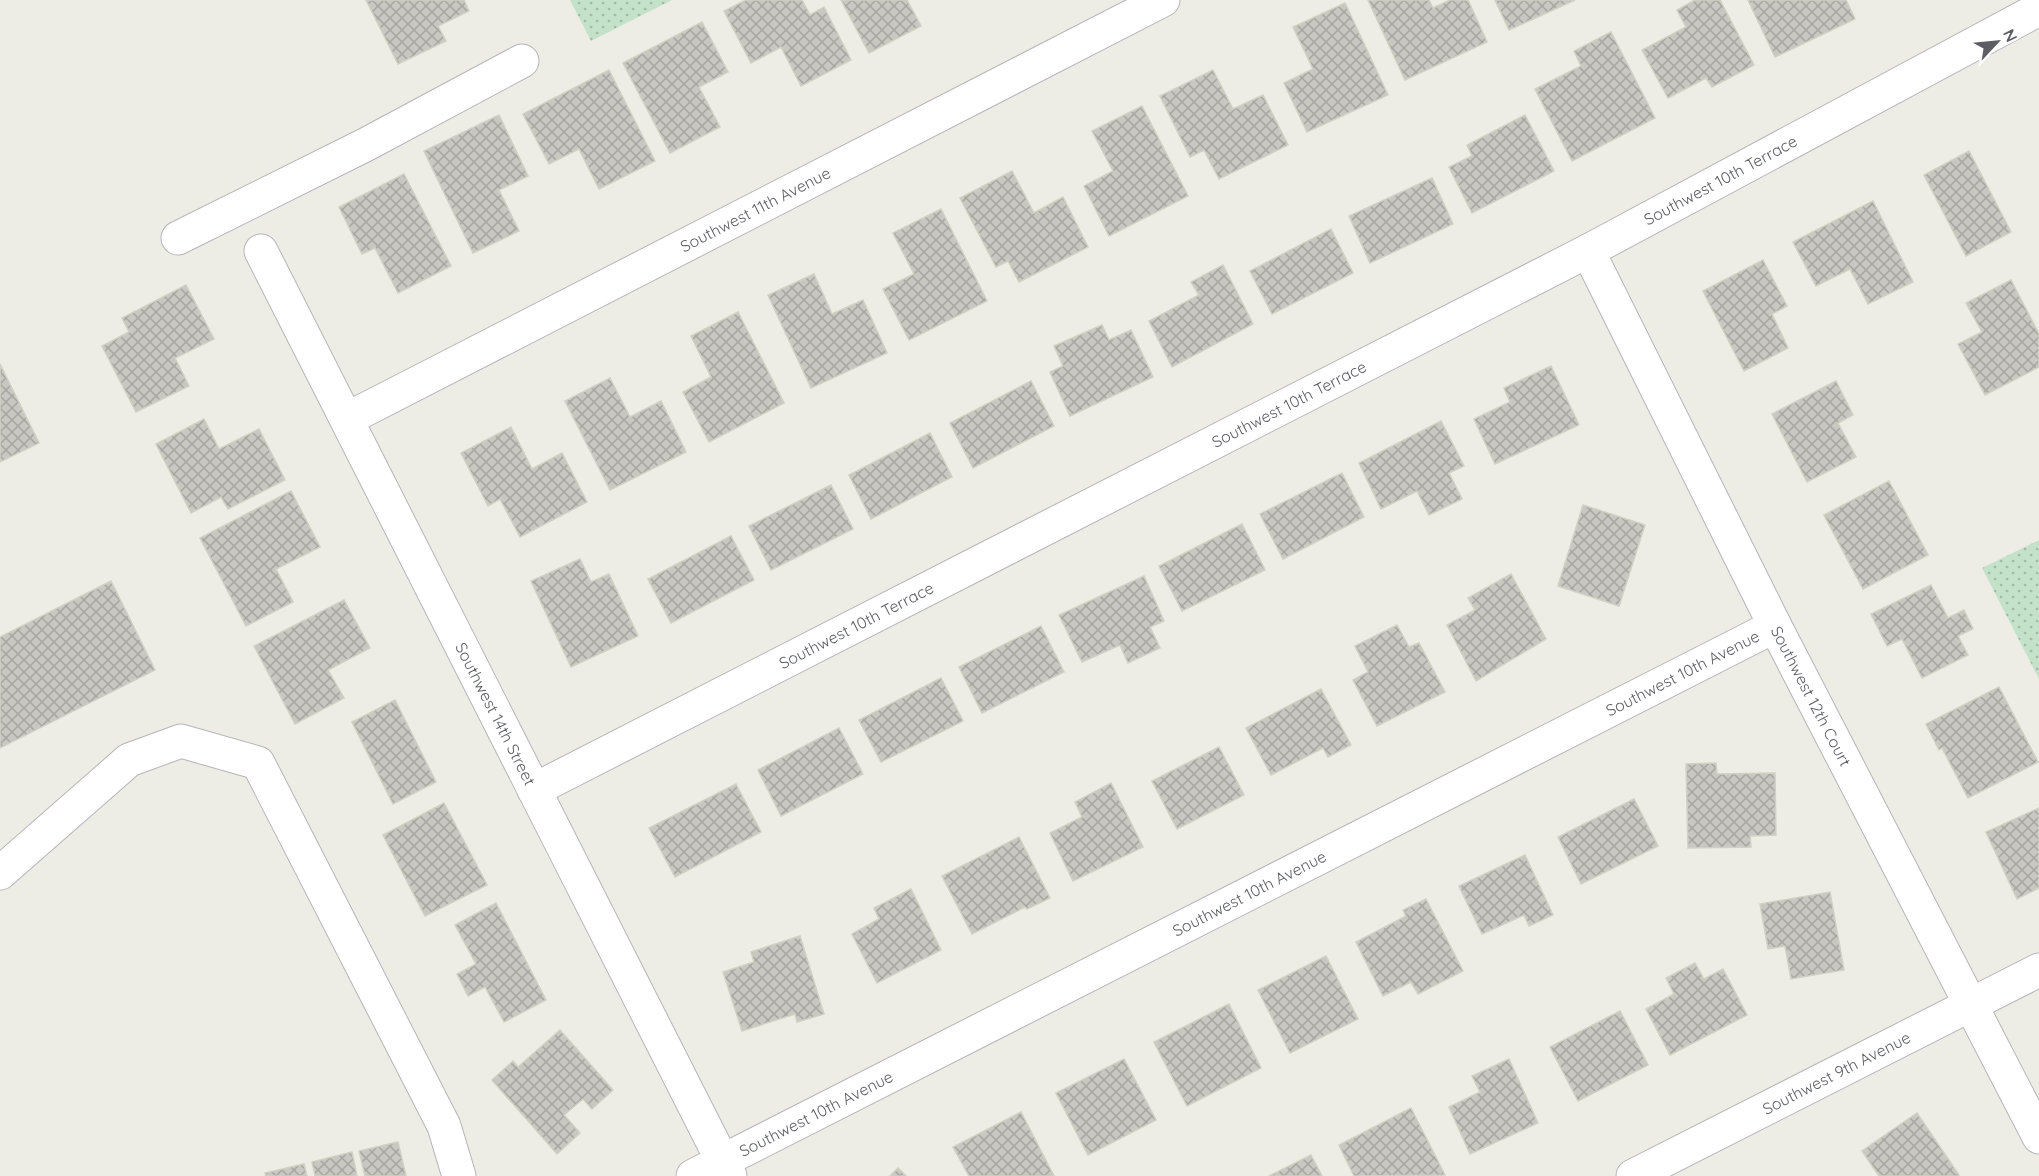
<svg xmlns="http://www.w3.org/2000/svg" width="2039" height="1176" viewBox="0 0 2039 1176" font-family="Quicksand,sans-serif">
<defs>
<pattern id="grass-dots" width="8" height="8" patternUnits="userSpaceOnUse" patternTransform="scale(1.5)"><rect width="8" height="8" fill="#c4e2ca"/><path d="M2 2h.1M6 6h.1" fill="none" stroke="#a2baa8" stroke-width="1.8" stroke-linecap="round"/></pattern>
<pattern id="building-cross-hatch" width="8" height="8" patternUnits="userSpaceOnUse" patternTransform="scale(1.5)"><rect width="8" height="8" fill="#c9c7c1"/><path d="M0 0l8 8M0 8l8-8" fill="none" stroke="#a6a5a0"/></pattern>
</defs>
<rect width="100%" height="100%" fill="#edede5"/>
<g fill="url(#grass-dots)">
<path d="M570 0H672L591 41Z"/>
<path d="M2039 540V679L1982 568Z"/>
</g>
<g fill="url(#building-cross-hatch)" stroke="#d1d0c3" stroke-width="1.5">
<path d="M366 0H464L469 11 438 26 446 41 398 64Z"/>
<path d="M746 0H802L810 15 824 7 851 60 801 86 781 47 751 63 724 11Z"/>
<path d="M841 0H907L921 26 869 53Z"/>
<path d="M1368 0H1429L1433 8 1450 0H1468L1487 42 1405 80Z"/>
<path d="M1495 0H1575L1509 30Z"/>
<path d="M1695 0H1720L1754 65 1712 87 1706 78 1668 98 1642 50 1686 27 1677 10Z"/>
<path d="M1748 0H1846L1855 19 1775 57Z"/>
<path d="M1345 3 1388 95 1307 132 1284 83 1313 69 1293 27Z"/>
<path d="M702 22 728 72 699 87 720 127 670 153 623 63Z"/>
<path d="M1611 32 1655 118 1572 161 1535 89 1581 66 1574 51Z"/>
<path d="M609 70 655 161 599 189 579 149 549 164 523 114Z"/>
<path d="M1213 70 1233 109 1263 95 1288 145 1219 179 1204 150 1190 157 1160 96Z"/>
<path d="M1142 106 1188 196 1109 236 1084 186 1113 171 1092 131Z"/>
<path d="M499 115 528 176 499 190 519 231 473 253 424 151Z"/>
<path d="M1525 115 1554 171 1472 213 1449 167 1472 156 1467 145Z"/>
<path d="M1969 151 2011 232 1966 256 1924 175Z"/>
<path d="M1012 171 1034 213 1063 197 1088 247 1019 282 1008 261 996 267 960 198Z"/>
<path d="M404 174 451 266 398 293 375 248 362 254 339 207Z"/>
<path d="M1432 178 1453 224 1370 263 1349 216Z"/>
<path d="M1873 201 1913 282 1868 304 1850 269 1816 286 1793 242Z"/>
<path d="M941 209 987 301 909 340 883 289 914 274 893 233Z"/>
<path d="M1331 229 1353 273 1272 314 1250 271Z"/>
<path d="M1763 260 1787 306 1772 314 1788 348 1744 371 1703 291Z"/>
<path d="M1223 265 1253 324 1172 367 1149 321 1199 295 1191 282Z"/>
<path d="M814 274 832 314 863 300 887 353 811 388 768 295Z"/>
<path d="M2011 280 2039 334V367L1985 395 1958 344 1982 332 1966 303Z"/>
<path d="M186 285 214 339 175 358 189 386 136 412 102 346 129 332 122 318Z"/>
<path d="M738 312 784 403 709 442 683 392 711 377 691 336Z"/>
<path d="M1102 325 1109 340 1131 330 1153 377 1070 416 1050 372 1063 366 1054 346Z"/>
<path d="M0 364 39 443 0 462Z"/>
<path d="M1551 366 1579 425 1495 464 1474 419 1510 402 1504 388Z"/>
<path d="M610 378 630 417 661 401 686 452 610 490 565 401Z"/>
<path d="M1031 381 1054 426 973 468 950 423Z"/>
<path d="M1836 381 1853 415 1838 423 1856 457 1807 482 1772 414Z"/>
<path d="M204 419 219 449 259 429 285 480 228 509 221 497 191 513 156 444Z"/>
<path d="M1441 421 1464 466 1449 473 1462 499 1429 515 1417 491 1381 509 1359 463Z"/>
<path d="M511 427 532 469 562 453 587 502 520 537 500 499 488 506 461 453Z"/>
<path d="M930 433 952 477 871 519 849 475Z"/>
<path d="M1342 473 1364 517 1283 559 1260 514Z"/>
<path d="M1889 481 1928 555 1863 589 1824 515Z"/>
<path d="M831 485 853 529 771 570 749 526Z"/>
<path d="M291 491 320 547 276 569 293 602 246 626 200 538Z"/>
<path d="M1583 505 1645 525 1619 606 1558 586Z"/>
<path d="M1242 524 1265 570 1182 611 1159 566Z"/>
<path d="M731 536 754 580 671 623 648 579Z"/>
<path d="M580 559 591 582 609 574 638 636 571 667 531 581Z"/>
<path d="M1511 574 1546 639 1476 681 1447 625 1475 610 1468 598Z"/>
<path d="M1144 576 1164 621 1150 627 1160 648 1128 663 1120 645 1082 662 1059 615Z"/>
<path d="M111 581 155 670 0 748V637Z"/>
<path d="M1931 585 1948 618 1964 610 1973 629 1958 636 1968 655 1922 678 1902 639 1887 646 1871 614Z"/>
<path d="M344 600 370 648 328 670 344 698 295 724 254 646Z"/>
<path d="M1397 625 1409 647 1419 643 1445 692 1377 726 1353 680 1368 672 1355 646Z"/>
<path d="M1041 626 1064 672 982 713 959 667Z"/>
<path d="M941 678 963 721 881 762 859 720Z"/>
<path d="M1999 687 2038 762 1968 798 1942 748 1939 750 1926 724Z"/>
<path d="M1321 689 1351 745 1328 757 1323 748 1271 775 1246 728Z"/>
<path d="M395 700 436 782 393 804 352 722Z"/>
<path d="M839 728 863 774 781 816 758 770Z"/>
<path d="M1219 747 1244 795 1177 829 1152 781Z"/>
<path d="M1716 763 1717 774 1775 773 1776 835 1750 836 1751 847 1688 848 1686 764Z"/>
<path d="M1111 783 1143 847 1073 881 1050 833 1082 817 1075 802Z"/>
<path d="M736 784 761 832 675 877 649 828Z"/>
<path d="M1634 799 1658 846 1581 884 1558 837Z"/>
<path d="M444 803 487 885 425 916 383 835Z"/>
<path d="M2039 808V888L2017 899 1986 832Z"/>
<path d="M1019 837 1050 898 1027 909 1025 907 972 934 942 876Z"/>
<path d="M1525 855 1553 915 1529 926 1524 915 1482 934 1459 886Z"/>
<path d="M911 889 941 950 877 983 852 934 879 919 874 908Z"/>
<path d="M1830 892 1844 970 1791 979 1785 946 1768 949 1760 904Z"/>
<path d="M1426 899 1463 971 1418 994 1411 982 1383 996 1356 942 1406 916 1403 910Z"/>
<path d="M496 903 546 1000 504 1022 485 987 468 996 457 974 476 964 455 925Z"/>
<path d="M800 936 824 1014 797 1022 795 1014 742 1031 723 972 754 962 751 952Z"/>
<path d="M1326 956 1358 1019 1290 1053 1258 990Z"/>
<path d="M1695 963 1704 979 1723 969 1747 1015 1670 1055 1646 1009 1674 994 1666 978Z"/>
<path d="M1229 1004 1261 1068 1187 1106 1154 1042Z"/>
<path d="M1620 1011 1648 1065 1578 1101 1550 1047Z"/>
<path d="M560 1030 613 1090 592 1109 583 1099 564 1115 580 1133 557 1154 492 1080 513 1061 518 1067Z"/>
<path d="M1124 1059 1156 1120 1088 1155 1056 1093Z"/>
<path d="M1509 1059 1538 1123 1470 1154 1449 1107 1480 1092 1472 1076Z"/>
<path d="M1411 1108 1445 1175 1354 1176 1339 1145Z"/>
<path d="M1021 1112 1054 1176H969L953 1147Z"/>
<path d="M1917 1113 1959 1175 1957 1176H1879L1862 1151Z"/>
<path d="M398 1142 406 1176H365L359 1151Z"/>
<path d="M352 1152 357 1176H315L312 1162Z"/>
<path d="M1311 1155 1322 1176H1269Z"/>
<path d="M304 1164 307 1176H266L265 1173Z"/>
<path d="M898 1168 906 1176H890Z"/>
</g>
<g fill="none" stroke-linecap="round" stroke-linejoin="round">
<defs>
<g id="minor">
<path d="M178 238 365 145 522 61"/>
<path id="s1" d="M261 251 730 1176"/>
<path id="s2" d="M1588 251 1775 626 2039 1137"/>
<path id="s3" d="M347 419 1163 0"/>
<path id="s4" d="M534 790 1588 251 2039 9"/>
<path d="M0 873 129 760 181 741 258 763 444 1126 459 1176"/>
<path id="s5" d="M693 1176 1775 626"/>
<path id="s6" d="M1633 1176 2039 970"/>
</g>
</defs>
<use href="#minor" stroke="#b5b5ba" stroke-width="35"/>
<use href="#minor" stroke="#fff" stroke-width="33"/>
</g>
<g text-anchor="middle" dominant-baseline="central" stroke-width="4.5" stroke-linejoin="round" paint-order="stroke">
<g font-size="16" fill="#5c5e63" stroke="#fff">
<text stroke="none"><textPath href="#s4" startOffset="1334">Southwest 10th Terrace</textPath></text>
<text stroke="none"><textPath href="#s3" startOffset="459">Southwest 11th Avenue</textPath></text>
<text stroke="none"><textPath href="#s4" startOffset="848">Southwest 10th Terrace</textPath></text>
<text stroke="none"><textPath href="#s4" startOffset="362">Southwest 10th Terrace</textPath></text>
<text stroke="none"><textPath href="#s5" startOffset="1110">Southwest 10th Avenue</textPath></text>
<text stroke="none"><textPath href="#s2" startOffset="498">Southwest 12th Court</textPath></text>
<text stroke="none"><textPath href="#s1" startOffset="519">Southwest 14th Street</textPath></text>
<text stroke="none"><textPath href="#s5" startOffset="624">Southwest 10th Avenue</textPath></text>
<text stroke="none"><textPath href="#s6" startOffset="228">Southwest 9th Avenue</textPath></text>
<text stroke="none"><textPath href="#s5" startOffset="138">Southwest 10th Avenue</textPath></text>
</g>
</g>
<g transform="translate(1997 42) rotate(64)" stroke="#ffffff" stroke-width="4.5" paint-order="stroke">
<path d="M0-4.5L10 22L0 15L-10 22Z" fill="#5c5e63"/>
<text y="-9" font-size="16" font-weight="bold" text-anchor="middle" fill="#5c5e63">N</text>
</g>
</svg>
